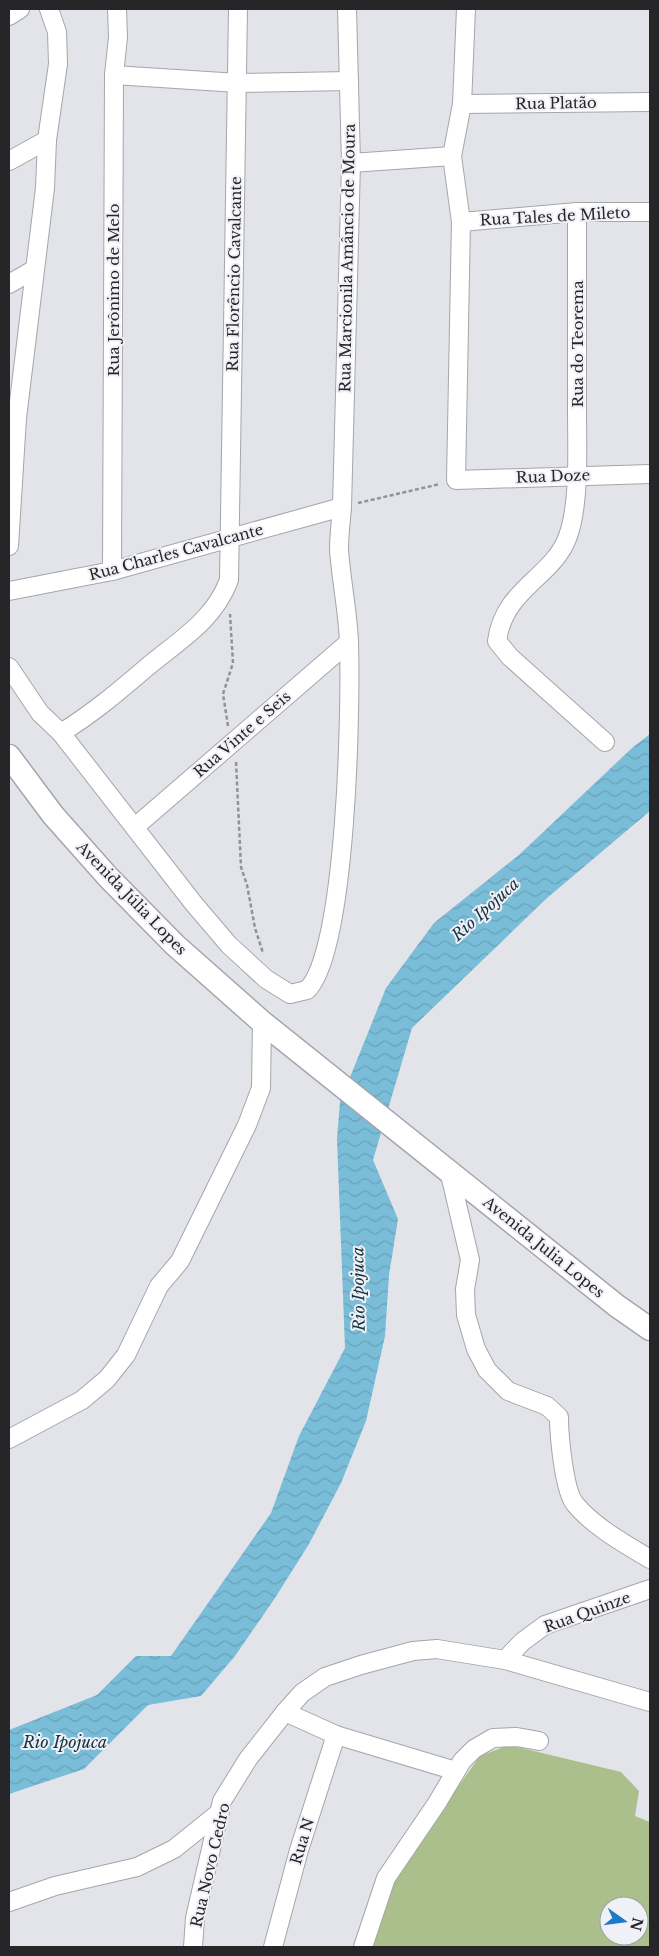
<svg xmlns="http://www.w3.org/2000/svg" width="659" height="1956" viewBox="0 0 659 1956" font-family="'Libre Baskerville',serif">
<defs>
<pattern id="water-waves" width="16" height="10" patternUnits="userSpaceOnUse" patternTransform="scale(1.25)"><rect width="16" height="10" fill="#7abdd8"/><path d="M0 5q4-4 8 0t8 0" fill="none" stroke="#69a2b9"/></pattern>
</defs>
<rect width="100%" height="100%" fill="#e3e3ea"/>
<path fill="#abbf8c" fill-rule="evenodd" d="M509 1745 621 1772 639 1791 635 1816 650 1822V1947H370L389 1883 480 1756ZM609 1906H639V1936H609Z"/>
<path fill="url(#water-waves)" d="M650 734V811L547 898 412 1028 373 1160 398 1219 389 1275 385 1336 366 1421 341 1483 309 1544 275 1598 235 1656 201 1696 148 1705 84 1769 9 1794V1730L97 1695 136 1656H171L271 1513 299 1436 345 1348 337 1139 340 1102 386 988 434 923 520 854 632 748Z"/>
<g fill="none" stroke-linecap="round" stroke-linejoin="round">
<defs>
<g id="minor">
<path d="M466 9 462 104 452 156 461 222 456 480 650 474"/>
<path d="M9 16 20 9"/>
<path d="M114 75 238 83 349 81"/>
<path d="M462 104 650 102"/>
<path d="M9 161 47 140"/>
<path d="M351 163 452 156"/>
<path d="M577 212C577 279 577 345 577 411 577 446 580 503 568 536 554 577 504 588 497 641L510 657 605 742"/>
<path d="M461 222 577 212H650"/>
<path d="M9 284 35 269"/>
<path d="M9 546 17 418 45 188 47 140 58 64 57 32 49 9"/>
<path d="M112 571 114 75 118 37 117 9"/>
<path d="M9 591 112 571 342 507"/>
<path d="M9 667 40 713 61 733 194 904 229 945 266 979 290 994 307 990C347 951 351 706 349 643 348 612 341 580 339 549 339 535 341 521 342 507L351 163 347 9"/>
<path d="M61 733C93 713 118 692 146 668 178 641 214 621 229 580L238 9"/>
<path d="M135 827 349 642"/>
<path d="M449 1170 470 1260 465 1289 466 1315 476 1349 487 1370 508 1391 547 1406 559 1417C559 1435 564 1491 575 1504 594 1527 625 1544 650 1559"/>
<path d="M9 1439 82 1400 107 1379 126 1355 159 1286 180 1261 247 1125 261 1088 262 1022"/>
<path d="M505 1660 522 1642 545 1625 650 1589"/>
<path d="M285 1712 336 1735 456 1771"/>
<path d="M9 1902 55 1886 137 1867 174 1849 220 1812"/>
<path d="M193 1947 195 1918 222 1801 248 1759 285 1712 302 1693 325 1677 361 1665 413 1651 437 1649 505 1660 650 1702"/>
<path d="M273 1947 299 1850 336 1735"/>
<path d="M363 1947 386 1878 437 1803 462 1761 474 1749 493 1738 517 1737 539 1741"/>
</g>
<path id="major" d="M9 756 53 815 108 877 175 945 262 1022 617 1306 650 1329"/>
</defs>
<use href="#minor" stroke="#a5a6ac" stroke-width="20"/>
<use href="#major" stroke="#a5a6ac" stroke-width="25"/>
<g stroke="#929298" stroke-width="2.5" stroke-dasharray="4 2.5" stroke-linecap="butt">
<path d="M358 503 440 484"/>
<path d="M228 726 223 694 233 663 230 614"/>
<path d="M236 762 241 867 247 885 255 928 263 953"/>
</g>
<use href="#minor" stroke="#fff" stroke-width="18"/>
<use href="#major" stroke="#fff" stroke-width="22"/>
</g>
<g text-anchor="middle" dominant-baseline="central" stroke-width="4" stroke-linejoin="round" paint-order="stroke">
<g font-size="15" fill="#262629" stroke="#f0f0f7">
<text transform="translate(556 103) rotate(-1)">Rua Platão</text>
<text transform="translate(555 216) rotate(-3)">Rua Tales de Mileto</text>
<text transform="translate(347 258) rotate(-89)">Rua Marcionila Amâncio de Moura</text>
<text transform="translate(234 274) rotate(-89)">Rua Florêncio Cavalcante</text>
<text transform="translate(113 290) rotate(-90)">Rua Jerônimo de Melo</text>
<text transform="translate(577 344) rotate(-90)">Rua do Teorema</text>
<text transform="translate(553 476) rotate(-2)">Rua Doze</text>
<text transform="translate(176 552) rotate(-15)">Rua Charles Cavalcante</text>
<text transform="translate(242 734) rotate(-41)">Rua Vinte e Seis</text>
<text transform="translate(132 898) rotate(46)">Avenida Júlia Lopes</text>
<text transform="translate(544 1247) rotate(39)">Avenida Julia Lopes</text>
<text transform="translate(587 1612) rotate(-20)">Rua Quinze</text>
<text transform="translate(302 1841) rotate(-73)">Rua N</text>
<text transform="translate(210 1865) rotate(-77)">Rua Novo Cedro</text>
</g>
<g font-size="16" font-style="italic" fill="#143440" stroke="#f0f0f7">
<text transform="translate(485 909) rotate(-42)">Rio Ipojuca</text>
<text transform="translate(358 1289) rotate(-91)">Rio Ipojuca</text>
<text x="65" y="1742">Rio Ipojuca</text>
</g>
</g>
<rect width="659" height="1956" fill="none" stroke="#262629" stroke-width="20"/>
<g transform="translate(624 1921) rotate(104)"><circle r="24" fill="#f0f0f7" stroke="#9f9fa5"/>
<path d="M0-4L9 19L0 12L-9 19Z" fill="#1e79c6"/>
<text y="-8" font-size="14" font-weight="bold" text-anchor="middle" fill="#262629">N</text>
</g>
</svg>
